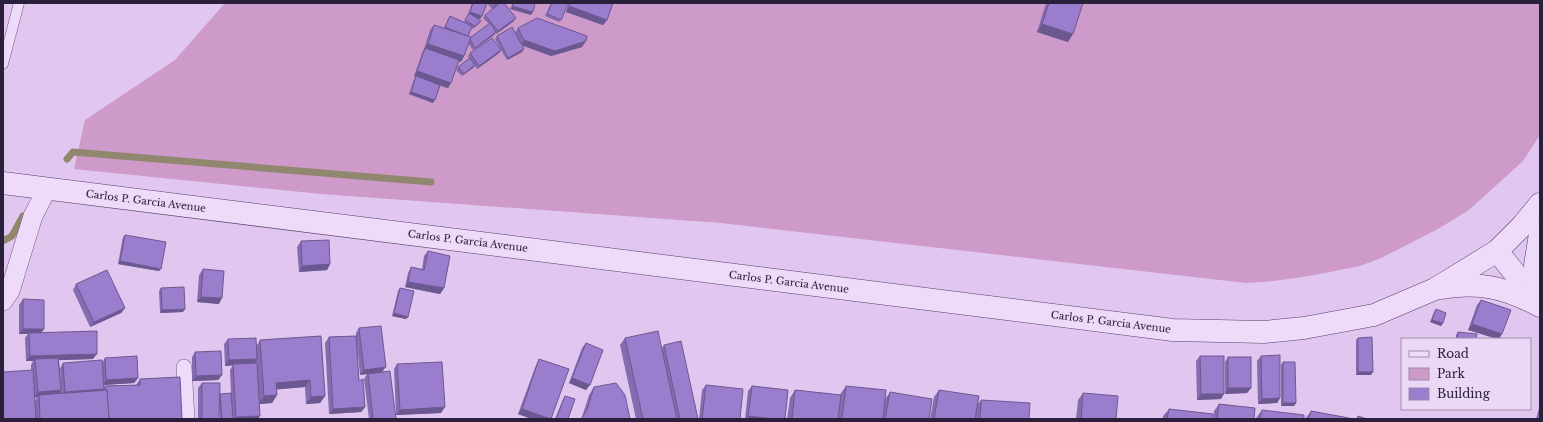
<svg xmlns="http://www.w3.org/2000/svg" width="1543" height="422" viewBox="0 0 1543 422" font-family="'Libre Baskerville',serif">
<rect width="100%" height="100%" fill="#e1c7ef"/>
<path fill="#cd9aca" d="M225 3H1540V135L1523 161 1469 210 1438 229 1381 258 1360 266 1309 276 1274 281 1246 283 721 223 321 194 74 169 85 120 175 60Z"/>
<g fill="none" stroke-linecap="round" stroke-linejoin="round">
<g stroke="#91876e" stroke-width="7">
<path d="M67 159 73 152 431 182"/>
<path d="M3 241 12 236 23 216"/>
</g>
<defs>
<path id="service" d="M3 64 19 3"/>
<path id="pedestrian" d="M184 367 187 419"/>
<path id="minor" d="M3 301 10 291 33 216 47 189"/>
<path id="tertiary" d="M1497 251 1540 305"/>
<g id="secondary">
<path d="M3 183 1173 330 1264 332 1304 328 1374 315 1435 289 1497 251 1522 226 1540 204"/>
<path d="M1540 234 1535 265 1540 302"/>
<path d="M1442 288C1480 281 1506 288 1540 306"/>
</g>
</defs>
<use href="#service" stroke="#725c8b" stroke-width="11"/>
<use href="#pedestrian" stroke="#725c8b" stroke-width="16"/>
<use href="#minor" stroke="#725c8b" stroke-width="20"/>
<use href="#tertiary" stroke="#725c8b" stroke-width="23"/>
<use href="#secondary" stroke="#543f6d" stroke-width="23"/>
<use href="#service" stroke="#eedaf9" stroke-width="10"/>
<use href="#pedestrian" stroke="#eedaf9" stroke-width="15"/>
<use href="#minor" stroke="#eedaf9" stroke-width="19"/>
<use href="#tertiary" stroke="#eedaf9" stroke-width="22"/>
<use href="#secondary" stroke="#eedaf9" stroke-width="22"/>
</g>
<g fill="#846cb0" fill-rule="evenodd">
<path d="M472 3H487L482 16 480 19 475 17 481 21 479 24 473 29 472 28 468 36 470 38 489 24 483 18 485 15 514 21 496 34V33L494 35 473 50 468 43 464 56 461 62 459 61 448 88 440 86 433 103 409 94 414 79 416 77 414 76 422 53 424 49 430 30 434 25 444 28 448 19 450 16 464 22 468 15V14Z"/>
<path d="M487 3H499L492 9Z"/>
<path d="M551 3H567L561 20 559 22 545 16Z"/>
<path d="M569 3H613L607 20 603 25 566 12Z"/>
<path d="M1046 3H1083L1068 42 1037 32Z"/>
<path d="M518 28 582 47 551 56 522 45V52L507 60 501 50 499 53 477 69 475 66 473 68 462 76 456 70 458 67 469 58 468 56 470 53 501 50 495 39 497 36 515 33Z"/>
<path d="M125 235 159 271 118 264 123 237Z"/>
<path d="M301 241 330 264 327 270 299 272 297 247Z"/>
<path d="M428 251 444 288 440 294 405 287 408 273 411 267 422 269 424 256Z"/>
<path d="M203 269 219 304 197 302 199 275Z"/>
<path d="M76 284 125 308 121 313 90 327 73 290Z"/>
<path d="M161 288 183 312 160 313 159 291Z"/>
<path d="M400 288 406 319 392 316 398 291Z"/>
<path d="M23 299 44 329 41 333 93 359 59 360 61 384 60 368 63 363H102L105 358 138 378 134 383 104 385V388L105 386 136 385 140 379 182 419H3L31 370V365L33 361H26L25 338 28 334H19V305ZM37 397 35 401 34 398Z"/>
<path d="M1481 300 1499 339 1468 330 1477 305Z"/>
<path d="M1436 309 1443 323 1441 326 1430 322 1434 312Z"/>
<path d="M359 328 382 372 396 419H369L364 379 367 374 360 375 357 344 359 381 365 407 361 412 329 414 325 343 329 337 356 336V333Z"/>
<path d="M1458 332 1476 339H1456V335Z"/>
<path d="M321 336 325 396 320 403 306 404 305 387 277 389V395L272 403 259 404 258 419H220L219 406V419H198V388L202 383 219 395 220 394H231L230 370 233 365 225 366 224 344 228 339 257 345 260 340Z"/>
<path d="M625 338 662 348 664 345 698 419H636L620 345Z"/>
<path d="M1358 338 1371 375H1356V340Z"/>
<path d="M586 343V390L569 383 582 348Z"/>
<path d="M195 352 222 375 218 380 192 381V357Z"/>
<path d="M1200 356 1221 399 1197 400 1196 361Z"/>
<path d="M1261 356 1280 398 1277 403 1258 404 1257 361Z"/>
<path d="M1228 357 1251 388 1247 393 1225 394V362Z"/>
<path d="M539 359 551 419H532L518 414 536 365Z"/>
<path d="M1283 362 1296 403 1294 406H1281V365Z"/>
<path d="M397 364 441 413 396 415 394 369Z"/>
<path d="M706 385 740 419H699L702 390Z"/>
<path d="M752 386 785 419H745L748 391Z"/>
<path d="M846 386 885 399 890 392 929 419H787L790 398 795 390 840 395 841 393Z"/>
<path d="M594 387 630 419 582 417 589 395Z"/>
<path d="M939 390 978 404 981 400 1029 419H930L934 397Z"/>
<path d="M1083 393 1116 419H1076L1078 400Z"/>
<path d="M565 396 568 419H555L563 399Z"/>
<path d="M1219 404 1254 419H1213L1214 411Z"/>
<path d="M1540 404V419H1536Z"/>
<path d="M1169 409 1212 419H1163V416Z"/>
<path d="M1262 410 1304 419H1256V418Z"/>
<path d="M1311 411 1349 419H1305Z"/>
</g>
<g fill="#6c5890">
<path d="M497 3H499L492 9 496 4Z"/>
<path d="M512 6 533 12 531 15 510 9Z"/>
<path d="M569 6 607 20 603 25 566 12Z"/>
<path d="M470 12 482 16 480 19 468 14Z"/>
<path d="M516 18 514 21 496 34 498 31Z"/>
<path d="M1042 24 1073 34 1068 42 1037 32Z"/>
<path d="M496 32 494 35 473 50 475 48Z"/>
<path d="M524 40 586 41 582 47 551 56 521 45Z"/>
<path d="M428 44 464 56 461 62 425 50V48L424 49Z"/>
<path d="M524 49 522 52 507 60 508 58Z"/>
<path d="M501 50 499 53 477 69 479 66Z"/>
<path d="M475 65 473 68 462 76 464 74Z"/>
<path d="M417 71 451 83 448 88 414 76Z"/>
<path d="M411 92 435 100 433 103 409 94Z"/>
<path d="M120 261 161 269 159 271 118 264Z"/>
<path d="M330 264 327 270 299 272 302 266Z"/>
<path d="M408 282 444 288 440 294 405 287Z"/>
<path d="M201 297 222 298 219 304 197 302Z"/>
<path d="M125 308 121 313 90 327 94 322Z"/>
<path d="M185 309 183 312 160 313 162 310Z"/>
<path d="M394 313 408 317 406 319 392 316Z"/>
<path d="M1432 320 1443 323 1441 326 1430 322Z"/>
<path d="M1472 324 1502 334 1499 339H1497L1468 330Z"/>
<path d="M23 329H44L40 334 29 333 28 334H19Z"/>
<path d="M97 354 93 359 35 361V359L33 361H26L30 356Z"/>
<path d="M257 359 254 364 225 366 229 360Z"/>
<path d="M386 367 382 372 360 375 364 370Z"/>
<path d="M1358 372H1373L1371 375H1356Z"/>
<path d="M222 375 218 380 192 381 196 376Z"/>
<path d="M138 378 134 383 103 385 106 380Z"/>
<path d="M572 378 590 385 586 390 569 383Z"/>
<path d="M310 380 305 387 271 390 276 383Z"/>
<path d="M1228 388H1251L1247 393 1225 394Z"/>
<path d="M104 389 100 394 62 397 65 392Z"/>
<path d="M61 390 58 396 39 395 37 397 34 398 38 392Z"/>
<path d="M1201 394H1224L1221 399 1197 400Z"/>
<path d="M277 395 272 403 259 404 264 396Z"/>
<path d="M325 396 320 403 306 404 311 397Z"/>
<path d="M1280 398 1277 403 1258 404 1262 399Z"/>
<path d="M1283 403H1296L1294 406H1281Z"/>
<path d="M365 407 361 412 329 414 333 409Z"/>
<path d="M445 407 441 413 396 415 400 410Z"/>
<path d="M522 409 550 419H532L518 414Z"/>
<path d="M260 416 258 419H235L236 417Z"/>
<path d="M748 416 774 419H747Z"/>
</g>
<g fill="#9a7dcd" stroke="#6c5890">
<path d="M473 3H487L482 16 470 12Z"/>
<path d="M500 3H504L516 18 498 31 485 15Z"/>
<path d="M513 3H535L533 12 512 6Z"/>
<path d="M552 3H567L568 4 561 20 547 14Z"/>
<path d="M571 3H613L607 20 569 6Z"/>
<path d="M1049 3H1083L1073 34 1042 24Z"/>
<path d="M469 13 481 21 475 26 465 20Z"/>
<path d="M450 16 472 26 468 36 457 32 445 27Z"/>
<path d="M537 18 587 36 586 41 555 51 524 40 518 28Z"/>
<path d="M490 23 496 32 475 48 470 39V38Z"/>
<path d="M434 25 471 37 464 56 428 44Z"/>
<path d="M512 27 524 49 508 58 497 36Z"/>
<path d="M492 38 501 50 479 66 470 53Z"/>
<path d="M425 48 459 60 451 83 417 71Z"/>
<path d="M470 58 475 65 464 74 458 67Z"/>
<path d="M416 76 440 85 435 100 411 92Z"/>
<path d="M125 235 166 242 161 269 120 261Z"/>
<path d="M329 240 330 264 302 266 301 241Z"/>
<path d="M428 251 450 256 444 288 408 282 411 267 424 270Z"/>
<path d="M203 269 224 271 222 298 201 297Z"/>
<path d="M107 270 125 308 94 322 76 284Z"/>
<path d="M184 287 185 309 162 310 161 288Z"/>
<path d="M400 288 414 291 408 317 394 313Z"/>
<path d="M23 299 44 300V329H23Z"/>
<path d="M1481 300 1511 310 1502 334 1472 324Z"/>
<path d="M1436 309 1446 313 1443 323 1432 320Z"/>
<path d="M381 326 386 367 364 370 359 328Z"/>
<path d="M97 331V354L30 356 29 333Z"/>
<path d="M658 331 677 419H643L625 338Z"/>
<path d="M1458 332 1477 334 1476 339H1457Z"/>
<path d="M321 336 325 396 311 397 310 380 276 383 277 395 264 396 260 340Z"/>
<path d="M356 336 359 381 363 379 365 407 333 409 329 337Z"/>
<path d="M1372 337 1373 372H1358V338Z"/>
<path d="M256 338 257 359 229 360 228 339Z"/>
<path d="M681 341 698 419H680L664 345Z"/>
<path d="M586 343 603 350 590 385 572 378Z"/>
<path d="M221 351 222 375 196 376 195 352Z"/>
<path d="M1280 355V398L1262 399 1261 356Z"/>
<path d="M137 356 138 378 106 380 105 358Z"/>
<path d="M1200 356H1224V394H1201Z"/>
<rect x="1228" y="357" width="23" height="31"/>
<path d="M58 358 61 390 38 392 35 359Z"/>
<path d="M539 359 569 369 551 419 522 409Z"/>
<path d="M102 360 104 389 65 392 63 363Z"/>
<path d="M442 362 445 407 400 410 397 364Z"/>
<path d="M1283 362H1295L1296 403H1283Z"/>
<path d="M257 363 260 416 236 417 233 364Z"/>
<path d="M33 370 36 419H3V372Z"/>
<path d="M390 371 396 419H373L368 374Z"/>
<path d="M180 377 182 419H109L107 390H105V386L140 385V379Z"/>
<path d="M202 383H220L219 419H202Z"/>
<path d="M616 383 625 395 630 419H581L587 410 594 387Z"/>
<path d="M706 385 743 389 740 419H702Z"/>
<path d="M752 386 788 390 785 419H774L748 416Z"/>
<path d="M846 386 886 390 883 419H842Z"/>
<path d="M107 390 109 419H40L39 395Z"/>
<path d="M795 390 841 395 838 419H792Z"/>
<path d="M939 390 979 396 975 419H934Z"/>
<path d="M890 392 932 399 929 419H885Z"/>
<path d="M231 393 233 419H222L220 394Z"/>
<path d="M1083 393 1118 396 1116 419H1081Z"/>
<path d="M565 396 575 399 568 419H556Z"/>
<path d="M981 400 1030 403 1029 419H980Z"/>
<path d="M1219 404 1255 408 1254 419H1217Z"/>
<path d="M1169 409 1213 414 1212 419H1167Z"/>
<path d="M1262 410 1304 415V419H1260Z"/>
<path d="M1311 411 1349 418V419H1309Z"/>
<path d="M1358 416 1367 419H1357Z"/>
</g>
<g text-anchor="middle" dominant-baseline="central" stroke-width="3" stroke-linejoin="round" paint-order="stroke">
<g font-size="10" fill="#2b203b" stroke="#ebd7f6">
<text transform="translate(146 201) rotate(7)">Carlos P. Garcia Avenue</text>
<text transform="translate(468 241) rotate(7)">Carlos P. Garcia Avenue</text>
<text transform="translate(789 282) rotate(7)">Carlos P. Garcia Avenue</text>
<text transform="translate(1111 322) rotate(7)">Carlos P. Garcia Avenue</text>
</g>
</g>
<rect width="1543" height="422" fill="none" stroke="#2b203b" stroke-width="8"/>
<rect x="1401" y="338" width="130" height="72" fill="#ebd7f6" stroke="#9e8eab"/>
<rect x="1409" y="351" width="20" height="6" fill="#eedaf9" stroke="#9e8eab"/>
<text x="1437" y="358" font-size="12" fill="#2b203b">Road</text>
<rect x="1409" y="368" width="20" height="12" fill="#cd9aca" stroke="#9e8eab"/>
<text x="1437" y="378" font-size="12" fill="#2b203b">Park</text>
<rect x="1409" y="388" width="20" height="12" fill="#9a7dcd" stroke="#9e8eab"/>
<text x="1437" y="398" font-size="12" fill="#2b203b">Building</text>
</svg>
